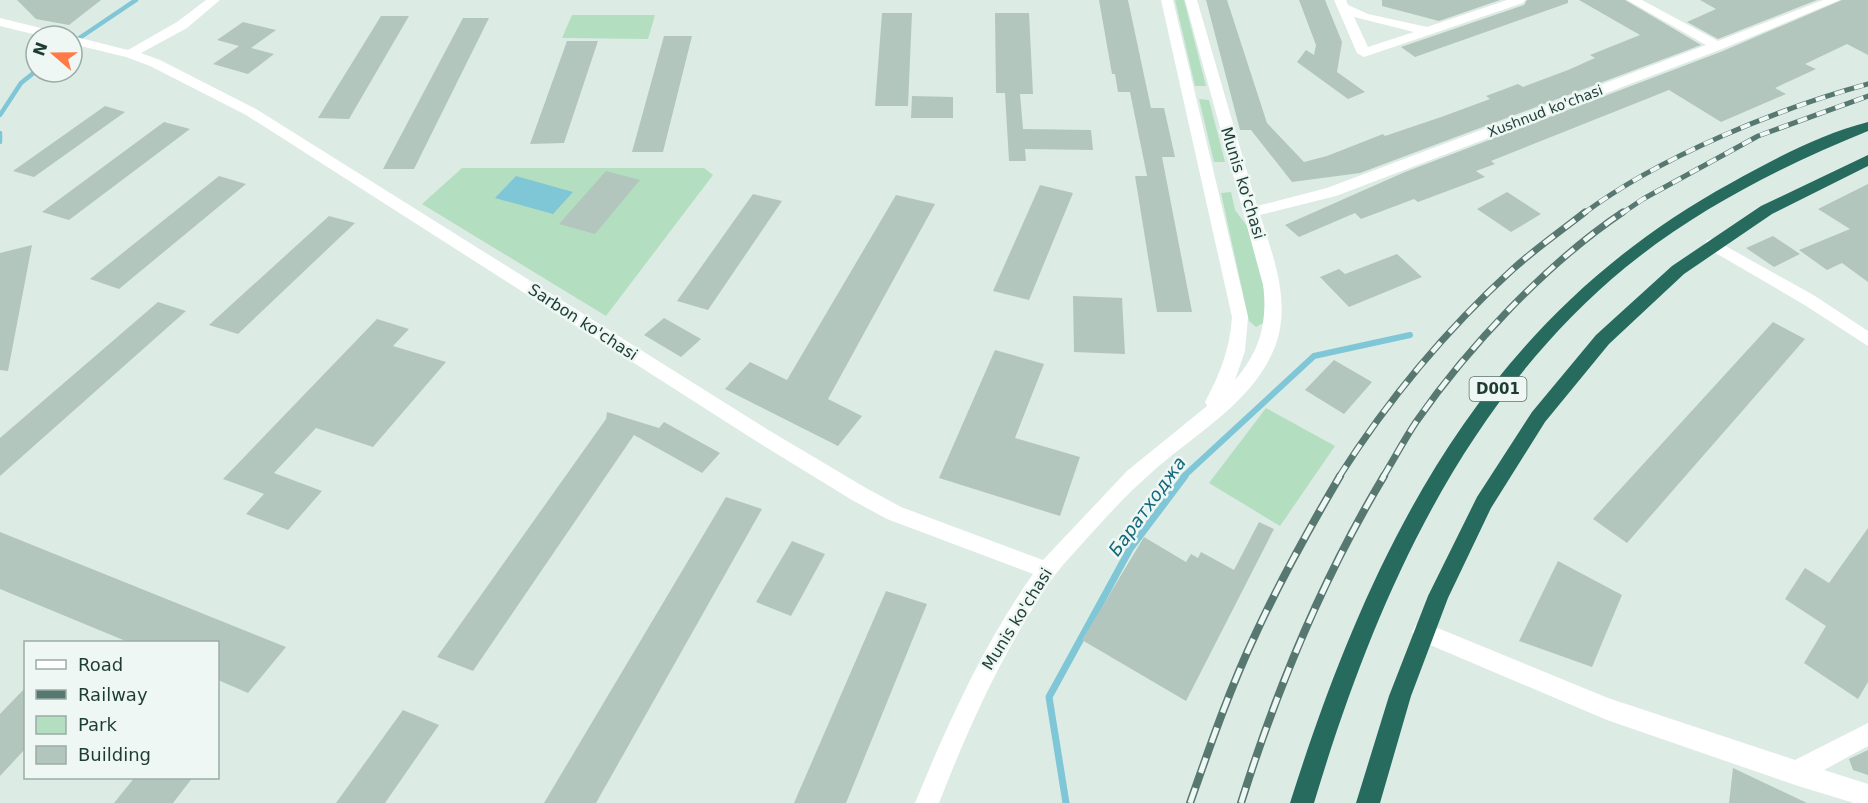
<svg xmlns="http://www.w3.org/2000/svg" width="1868" height="803" viewBox="0 0 1868 803" font-family="'DejaVu Sans',sans-serif">
<rect width="100%" height="100%" fill="#ddebe5"/>
<g fill="#b3dfc0">
<path d="M1175 0H1184L1206 86H1195Z"/>
<path d="M572 15H655L648 39 562 38Z"/>
<path d="M1199 99 1209 100 1225 162H1214Z"/>
<path d="M462 168H704L713 175 606 316 422 204Z"/>
<path d="M1231 192 1235 210 1247 226 1266 297 1263 323 1256 327 1249 321 1221 193Z"/>
<path d="M1266 408 1335 446 1280 526 1209 483Z"/>
</g>
<path fill="#7fc6d6" d="M516 176 573 192 553 214 495 198Z"/>
<g fill="none" stroke-linecap="round" stroke-linejoin="round">
<g stroke="#7fc6d6" stroke-width="4.5">
<path d="M72 43 136 0"/>
<path d="M0 115 21 83 36 71"/>
<path d="M0 133V142"/>
</g>
<path stroke="#7fc6d6" stroke-width="6" d="M1183 477 1314 356 1410 335"/>
<path stroke="#7fc6d6" stroke-width="7" d="M1066 803 1049 697 1130 549 1185 476"/>
</g>
<g fill="#b2c6be">
<path d="M17 0H101L69 25 36 19Z"/>
<path d="M1099 0H1128L1151 108H1164L1175 157H1162L1192 312H1157L1135 176H1147L1130 92H1118L1115 74H1112Z"/>
<path d="M1206 0H1227L1267 123 1304 162 1327 156 1383 134 1385 136 1444 116 1490 99 1486 96 1518 84 1523 87 1568 70 1595 58 1590 55 1640 35 1579 0H1625L1701 45 1360 173 1292 182 1251 130H1240Z"/>
<path d="M1299 0H1325L1342 42 1337 72 1365 92 1348 99 1297 62 1306 50 1314 55 1316 45Z"/>
<path d="M1382 0H1500L1439 21 1382 6Z"/>
<path d="M1527 0H1568V3L1415 57 1401 47 1524 5Z"/>
<path d="M1700 0H1817L1718 39 1687 22 1716 9Z"/>
<path d="M1842 0H1868V55L1847 44 1805 64 1816 69 1775 88 1786 94 1721 122 1669 90 1491 161 1495 164 1476 171 1485 177 1418 202 1414 199 1361 219 1355 213 1299 237 1285 225 1405 172 1723 51Z"/>
<path d="M882 13H912L908 106H875Z"/>
<path d="M995 13H1029L1033 94H1020L1023 129 1091 130 1093 150 1025 149 1026 161H1009L1005 93H996Z"/>
<path d="M381 16H409L349 119 318 118Z"/>
<path d="M463 18H489L414 169H383Z"/>
<path d="M243 22 276 30 251 48 247 47 274 54 248 74 213 64 239 46 217 40Z"/>
<path d="M664 36H692L663 152H632Z"/>
<path d="M567 41H598L564 143 530 144Z"/>
<path d="M912 96 953 97V118H911Z"/>
<path d="M105 106 125 112 34 177 13 171Z"/>
<path d="M164 122 190 129 69 220 42 212Z"/>
<path d="M606 171 640 180 595 234 559 224Z"/>
<path d="M219 176 246 184 119 289 90 279Z"/>
<path d="M1868 184V282L1842 263 1827 270 1799 250 1850 229 1818 209Z"/>
<path d="M1040 185 1073 193 1029 300 993 291Z"/>
<path d="M1507 192 1541 214 1511 232 1477 209Z"/>
<path d="M753 194 782 201 708 310 677 301Z"/>
<path d="M896 195 935 204 828 399 862 416 838 446 725 389 750 362 787 380Z"/>
<path d="M329 216 355 223 238 334 209 325Z"/>
<path d="M1773 236 1800 254 1774 267 1746 248Z"/>
<path d="M32 245 8 371 0 370V253Z"/>
<path d="M1397 254 1422 277 1349 307 1320 277 1339 269 1345 274Z"/>
<path d="M1073 296 1122 298 1125 354 1074 352Z"/>
<path d="M158 302 186 311 0 476V438Z"/>
<path d="M664 318 701 339 681 357 644 335Z"/>
<path d="M377 319 409 329 393 346 446 362 373 447 316 428 274 473 322 491 288 530 246 514 264 494 223 479Z"/>
<path d="M1773 322 1805 339 1627 543 1593 519Z"/>
<path d="M995 350 1044 364 1015 438 1080 457 1060 516 939 478Z"/>
<path d="M1334 360 1372 382 1344 414 1305 390Z"/>
<path d="M607 412 659 428 664 422 720 453 702 473 634 435 473 671 437 657 606 419Z"/>
<path d="M726 497 762 509 596 803H544Z"/>
<path d="M1259 522 1274 529 1186 701 1082 640 1144 537 1186 562 1191 554 1198 558 1201 552 1234 570Z"/>
<path d="M1868 528V682L1858 699 1804 663 1826 626 1785 599 1805 568 1829 583Z"/>
<path d="M0 532 286 647 248 693 218 680V642H128L0 589Z"/>
<path d="M792 541 825 554 791 616 756 602Z"/>
<path d="M1558 561 1622 595 1592 667 1519 641Z"/>
<path d="M886 591 927 604 846 803H794Z"/>
<path d="M26 687V748L0 776V714Z"/>
<path d="M403 710 439 725 385 803H336Z"/>
<path d="M1868 750V775L1853 770 1849 759Z"/>
<path d="M1733 768 1807 803H1729Z"/>
<path d="M135 777H193L173 803H114Z"/>
</g>
<g fill="none" stroke-linecap="round" stroke-linejoin="round">
<g fill="#fff" fill-rule="evenodd">
<path d="M206 0H220L187 28 141 53 160 60 256 109 770 431 866 488 901 507 1043 560 1127 471 1207 406 1205 402C1220 374 1230 349 1232 317L1161 0H1173L1248 317 1245 351 1235 380C1260 351 1268 322 1263 284L1185 0H1197L1257 206 1327 188 1706 45 1627 0H1642L1718 41 1823 0H1840L1722 49 1336 196 1260 215C1273 256 1291 301 1276 344 1255 402 1194 434 1151 473 1119 501 1091 534 1063 565 1049 581 1038 600 1027 618 991 677 964 739 939 803H915C948 723 983 645 1033 574L887 519 852 500 756 441 246 115 150 66 126 57 72 44V36L128 50 177 22Z"/>
<path d="M1334 0H1346L1348 5 1368 14 1427 27 1507 0H1525L1523 3 1364 57 1357 53ZM1354 17 1414 32 1368 47Z"/>
<path d="M0 18 61 33 62 36H41L0 26Z"/>
<path d="M1713 239 1815 296 1868 331V346L1803 304 1707 248 1705 244 1707 240Z"/>
<path d="M1423 622 1608 698 1795 760 1868 723V746L1824 770 1868 784V803H1854L1795 785 1607 720 1416 639 1412 632 1416 625Z"/>
</g>
<g fill="#276a5e" fill-rule="evenodd">
<path d="M1868 122V131C1782 166 1699 208 1626 267 1461 403 1374 603 1314 803H1290C1372 544 1484 318 1731 183 1774 159 1821 134 1868 122Z"/>
<path d="M1868 155V166L1772 214 1684 274 1609 344 1545 422 1491 508 1448 598 1411 696 1380 803H1356L1389 696 1428 596 1477 497 1532 412 1596 335 1672 266 1761 206Z"/>
</g>
<defs>
<g id="rail-far2">
<path d="M1583 214C1659 157 1777 109 1868 84"/>
<path d="M1621 214 1643 199 1758 136 1868 96"/>
</g>
<g id="rail-far1">
<path d="M1339 477C1387 401 1446 330 1513 269 1535 249 1561 231 1585 212"/>
<path d="M1383 477C1394 459 1404 440 1416 422 1468 347 1547 263 1623 212"/>
</g>
<g id="rail">
<path d="M1190 803C1210 746 1230 688 1256 633 1281 579 1310 527 1340 476"/>
<path d="M1241 803C1276 691 1324 576 1384 476"/>
</g>
</defs>
<use href="#rail-far2" stroke="#577870" stroke-width="5"/>
<use href="#rail-far1" stroke="#577870" stroke-width="7"/>
<use href="#rail" stroke="#577870" stroke-width="8"/>
<use href="#rail-far2" stroke="#eef7f3" stroke-width="4" stroke-dasharray="10" stroke-linecap="butt"/>
<use href="#rail-far1" stroke="#eef7f3" stroke-width="4.5" stroke-dasharray="13" stroke-linecap="butt"/>
<use href="#rail" stroke="#eef7f3" stroke-width="5" stroke-dasharray="16" stroke-linecap="butt"/>
</g>
<g text-anchor="middle" dominant-baseline="central" stroke-width="5" stroke-linejoin="round" paint-order="stroke">
<g font-size="14" fill="#1d3c34" stroke="#eef7f3">
<text transform="translate(1545 111) rotate(-21)">Xushnud ko'chasi</text>
</g>
<rect fill="#eef7f3" stroke="#5c746d" stroke-width="1.5" x="1469.5" y="377" width="57" height="24" rx="4.5"/>
<g font-size="15" font-weight="bold" fill="#1d3c34">
<text x="1498" y="389">D001</text>
</g>
<g font-size="16" fill="#1d3c34" stroke="#eef7f3">
<text transform="translate(1243 183) rotate(73)">Munis ko'chasi</text>
<text transform="translate(583 322) rotate(33)">Sarbon ko'chasi</text>
<text transform="translate(1017 619) rotate(-58)">Munis ko'chasi</text>
</g>
<g font-size="18" font-style="italic" fill="#13687c" stroke="#eef7f3">
<text transform="translate(1147 506) rotate(-54)">Баратходжа</text>
</g>
</g>
<rect x="24" y="641" width="195" height="138" fill="#eef7f3" stroke="#9aaca7" stroke-width="1.5"/>
<rect x="36" y="660" width="30" height="9" fill="#ffffff" stroke="#9aaca7" stroke-width="1.5"/>
<text x="78" y="671" font-size="18" fill="#1d3c34">Road</text>
<rect x="36" y="690" width="30" height="9" fill="#577870" stroke="#9aaca7" stroke-width="1.5"/>
<text x="78" y="701" font-size="18" fill="#1d3c34">Railway</text>
<rect x="36" y="716" width="30" height="18" fill="#b3dfc0" stroke="#9aaca7" stroke-width="1.5"/>
<text x="78" y="731" font-size="18" fill="#1d3c34">Park</text>
<rect x="36" y="746" width="30" height="18" fill="#b2c6be" stroke="#9aaca7" stroke-width="1.5"/>
<text x="78" y="761" font-size="18" fill="#1d3c34">Building</text>
<g transform="translate(54 54) rotate(290)"><circle r="28" fill="#eef7f3" stroke="#9aaca7" stroke-width="1.5"/>
<path d="M0-4.5L10 22L0 15L-10 22Z" fill="#ff7a47"/>
<text y="-9" font-size="16" font-weight="bold" text-anchor="middle" fill="#1d3c34">N</text>
</g>
</svg>
